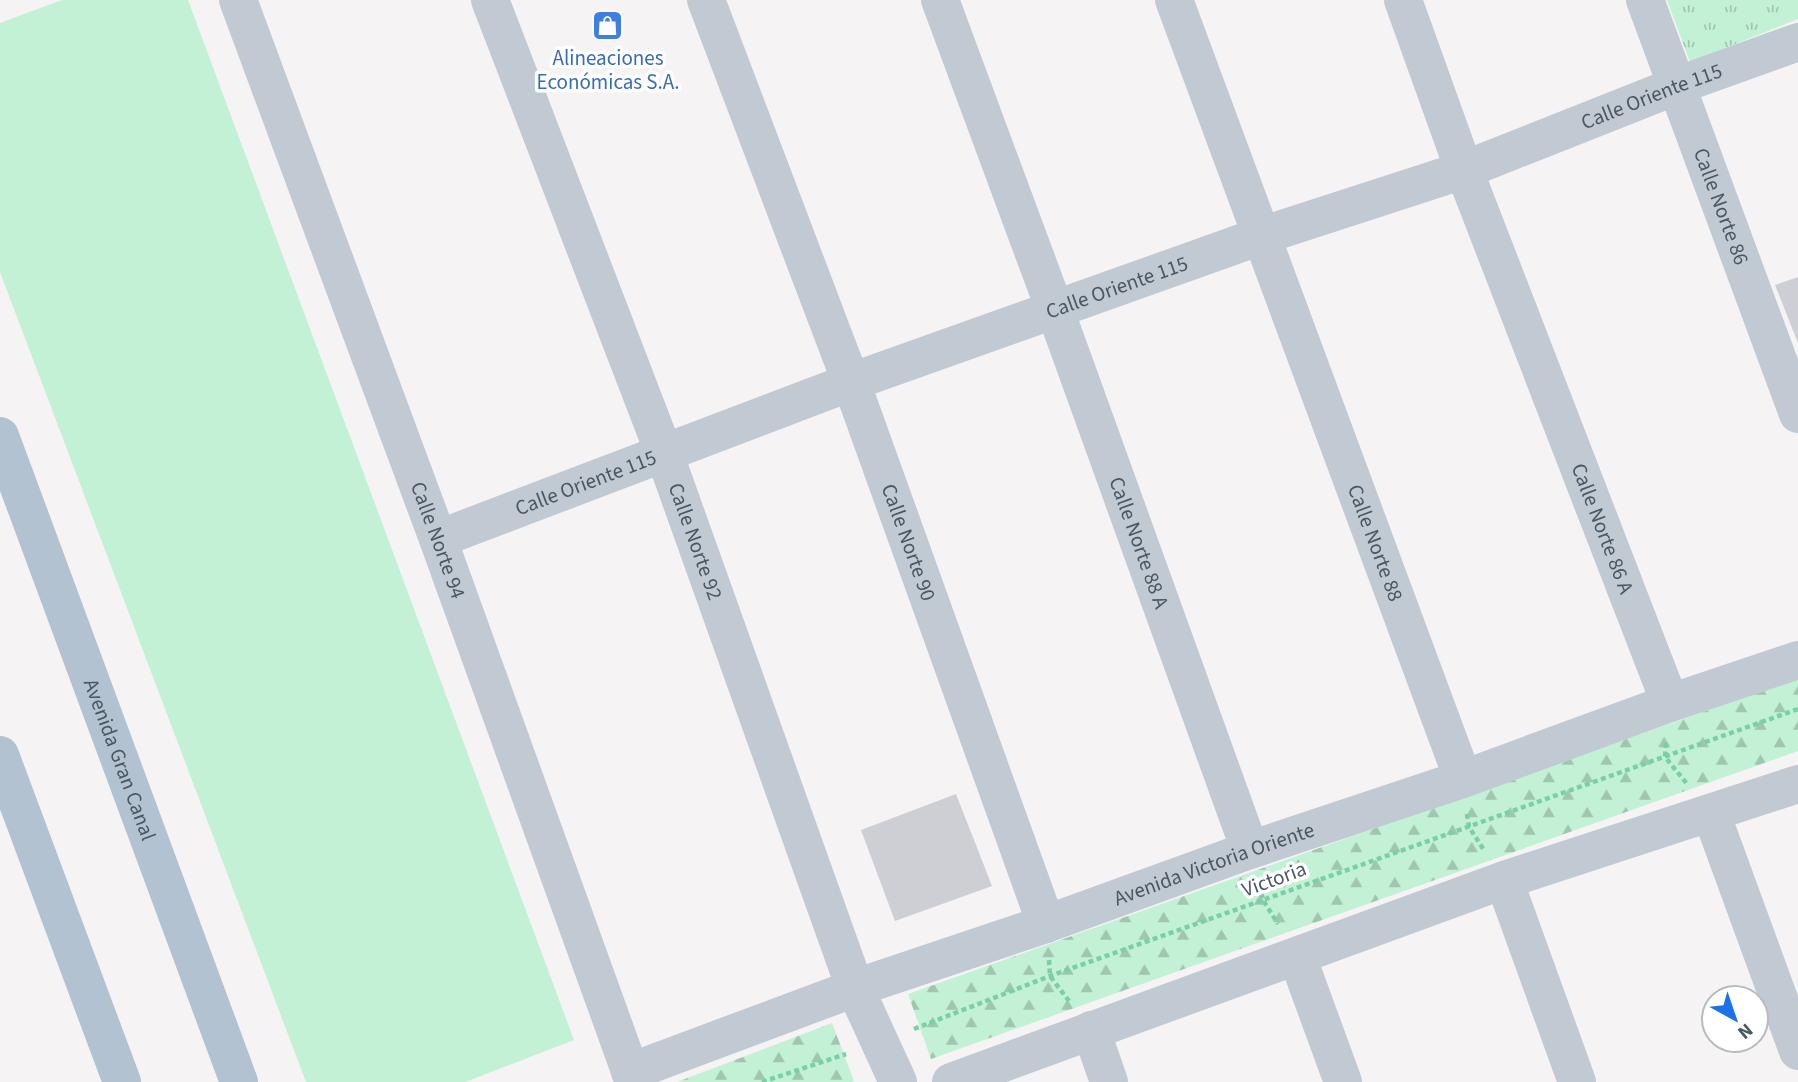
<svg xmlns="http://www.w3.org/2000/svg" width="1798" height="1082" viewBox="0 0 1798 1082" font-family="'Source Sans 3',sans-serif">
<defs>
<pattern id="forest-firs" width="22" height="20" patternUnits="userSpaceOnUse" patternTransform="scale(1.75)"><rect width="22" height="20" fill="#c3f1d5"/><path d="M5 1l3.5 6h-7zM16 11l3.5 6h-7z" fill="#a0c6b0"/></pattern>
<pattern id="park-tufts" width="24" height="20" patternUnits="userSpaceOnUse" patternTransform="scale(1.75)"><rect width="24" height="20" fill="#c3f1d5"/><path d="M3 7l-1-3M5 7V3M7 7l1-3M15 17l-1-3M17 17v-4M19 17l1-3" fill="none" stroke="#a0c6b0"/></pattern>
</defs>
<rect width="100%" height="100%" fill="#f5f3f3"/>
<path fill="#c3f1d5" d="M62 0H188L574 1040 465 1082H306L0 272V23Z"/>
<g fill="url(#forest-firs)">
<path d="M1798 678V751L931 1059 908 994Z"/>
<path d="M832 1023 854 1081 851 1082H677Z"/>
</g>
<path fill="url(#park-tufts)" d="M1667 0H1798V19L1690 62Z"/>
<g fill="#cdcfd5">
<path d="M1798 277V343L1775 285Z"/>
<path d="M956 794 992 886 895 921 861 830Z"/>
</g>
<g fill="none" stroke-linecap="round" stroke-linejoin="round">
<g stroke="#7ad0a6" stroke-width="4.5" stroke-dasharray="5 3.5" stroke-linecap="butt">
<path d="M1666 743 1665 757 1688 785"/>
<path d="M1467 814 1469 827 1484 850"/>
<path d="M1259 885 1263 900 1278 924"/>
<path d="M1049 960 1050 976 1069 1001"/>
<path d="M914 1029 1050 976 1798 709"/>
<path d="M762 1082 846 1054"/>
</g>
<g stroke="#c1cad2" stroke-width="38">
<path id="s1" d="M238 0 438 539 634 1082"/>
<path id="s2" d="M490 0 664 453 855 988 898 1082"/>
<path id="s3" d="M706 0 851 382 1046 924"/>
<path id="s4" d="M940 0 1055 310 1250 850"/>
<path id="s5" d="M1174 0 1463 779"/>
<path id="s6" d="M1403 0 1464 170 1670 703"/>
<path id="s7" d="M1645 0 1798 414"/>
<path id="s8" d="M438 539 851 382 1261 236 1464 170 1676 86 1798 42"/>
<path d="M1711 813 1798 1051"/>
<path d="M1504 880 1577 1082"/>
<path d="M1297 956 1343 1082"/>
<path d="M1091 1030 1109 1082"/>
<path id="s9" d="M630 1072 855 988 1046 924 1250 850 1463 779 1670 703 1798 660"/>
<path d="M951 1082 1504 880 1798 784"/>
</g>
<g stroke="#b3c2d1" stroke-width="38">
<path id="s10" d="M0 436 239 1082"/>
<path d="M0 755 122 1082"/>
</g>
</g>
<defs>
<symbol id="shop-square" viewBox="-11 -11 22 22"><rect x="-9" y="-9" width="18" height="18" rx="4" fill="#3f7fe0" stroke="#fff"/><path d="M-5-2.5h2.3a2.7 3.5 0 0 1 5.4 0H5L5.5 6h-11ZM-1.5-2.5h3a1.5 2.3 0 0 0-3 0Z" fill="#fff"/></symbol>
</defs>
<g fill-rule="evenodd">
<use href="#shop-square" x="590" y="8" width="35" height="35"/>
</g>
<g text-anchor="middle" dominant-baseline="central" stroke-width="7" stroke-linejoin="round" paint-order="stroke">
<g font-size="21" fill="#366cbe" stroke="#fff">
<text x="608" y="58">Alineaciones<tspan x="608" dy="24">Económicas S.A.</tspan></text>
</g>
<g font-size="21" fill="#4a5661" stroke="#fff">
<text stroke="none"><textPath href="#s8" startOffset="1292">Calle Oriente 115</textPath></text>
<text stroke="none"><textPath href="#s7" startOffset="220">Calle Norte 86</textPath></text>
<text stroke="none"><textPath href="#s8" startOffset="724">Calle Oriente 115</textPath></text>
<text stroke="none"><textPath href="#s8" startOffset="158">Calle Oriente 115</textPath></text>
<text stroke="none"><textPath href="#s6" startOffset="565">Calle Norte 86 A</textPath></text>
<text stroke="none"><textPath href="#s1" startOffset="576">Calle Norte 94</textPath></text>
<text stroke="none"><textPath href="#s2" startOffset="579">Calle Norte 92</textPath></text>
<text stroke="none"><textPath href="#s3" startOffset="579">Calle Norte 90</textPath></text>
<text stroke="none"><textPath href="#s4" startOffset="578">Calle Norte 88 A</textPath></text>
<text stroke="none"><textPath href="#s5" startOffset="579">Calle Norte 88</textPath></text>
<text stroke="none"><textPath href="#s10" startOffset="345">Avenida Gran Canal</textPath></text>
<text stroke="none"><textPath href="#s9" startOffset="620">Avenida Victoria Oriente</textPath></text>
<text transform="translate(1274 879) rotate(-20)">Victoria</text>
</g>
</g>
<g transform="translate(1735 1019) rotate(140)"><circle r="33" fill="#ffffff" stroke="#b7bbc0" stroke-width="2"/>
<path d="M0-5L12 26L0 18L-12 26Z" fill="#1a73e8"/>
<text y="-10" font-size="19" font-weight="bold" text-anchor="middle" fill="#4a5661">N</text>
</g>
</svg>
